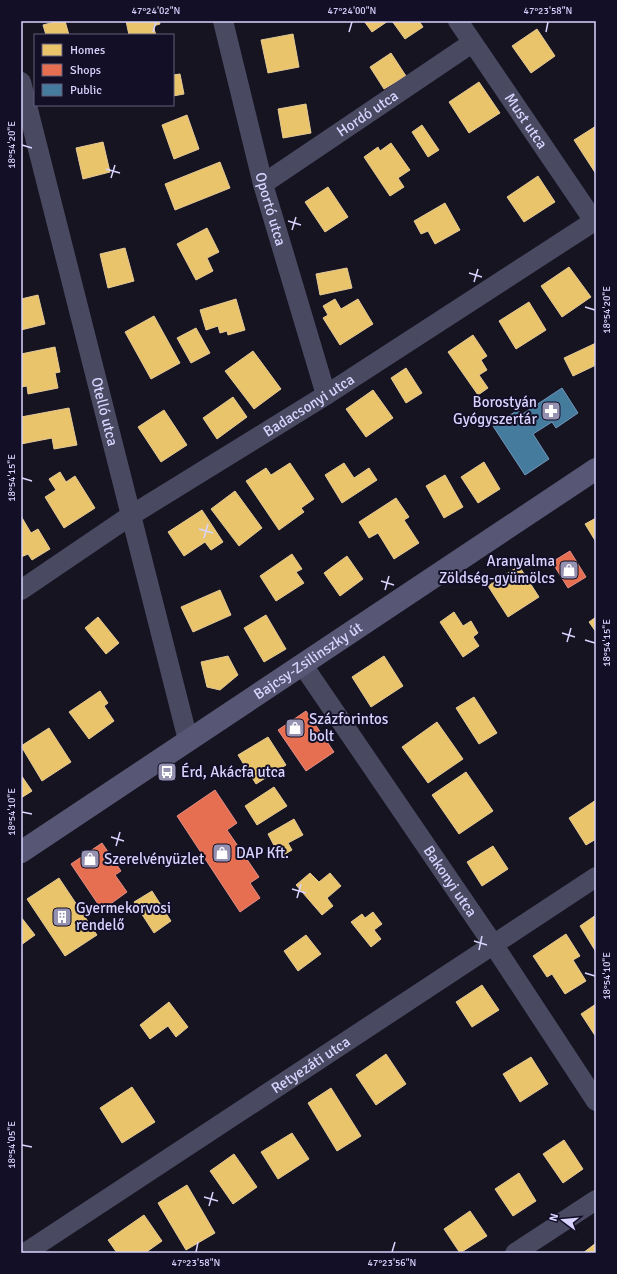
<svg xmlns="http://www.w3.org/2000/svg" width="617" height="1274" viewBox="0 0 617 1274" font-family="Signika,sans-serif">
<rect width="100%" height="100%" fill="#161421"/>
<g fill="#e9c46a" stroke="#e4c997">
<path d="M58 21H65L69 35H46L43 25Z"/>
<path d="M126 21H159L160 24 153 26 156 35H129Z"/>
<path d="M364 21H388L372 32Z"/>
<path d="M392 21H419L423 27 405 39Z"/>
<path d="M537 29 555 56 531 73 512 46Z"/>
<path d="M293 34 299 67 268 73 261 40Z"/>
<path d="M391 53 406 76 384 89 370 67Z"/>
<path d="M180 74 184 94 173 96V75Z"/>
<path d="M479 82 500 113 469 133 449 102Z"/>
<path d="M306 104 311 133 283 138 278 109Z"/>
<path d="M187 115 199 149 174 159 162 125Z"/>
<path d="M422 125 439 150 428 157 412 132Z"/>
<path d="M596 126V174L574 140Z"/>
<path d="M103 142 110 172 83 179 76 148Z"/>
<path d="M391 143 410 170 398 178 404 187 390 196 364 157 378 147 380 151Z"/>
<path d="M220 162 230 188 175 210 165 184Z"/>
<path d="M538 176 555 202 524 222 507 197Z"/>
<path d="M328 187 348 217 325 232 305 202Z"/>
<path d="M445 203 460 230 435 244 428 231 421 234 414 221Z"/>
<path d="M207 228 219 252 207 258 213 271 196 280 177 244Z"/>
<path d="M125 248 134 281 108 288 100 254Z"/>
<path d="M569 267 591 297 562 317 541 286Z"/>
<path d="M347 268 352 288 320 295 316 274Z"/>
<path d="M38 295 45 324 21 330V299Z"/>
<path d="M236 299 245 330 228 335 227 331 220 333 218 326 206 330 200 310Z"/>
<path d="M335 299 341 309 358 299 373 324 340 345 323 318 328 315 323 306Z"/>
<path d="M529 302 546 330 516 349 499 321Z"/>
<path d="M154 316 180 363 151 379 125 332Z"/>
<path d="M196 328 210 353 191 363 177 338Z"/>
<path d="M473 335 487 356 481 360 487 370 479 375 488 388 478 395 448 352Z"/>
<path d="M596 343V365L573 376 564 358Z"/>
<path d="M55 347 60 372 55 373 58 388 28 394 27 386 21 387V354Z"/>
<path d="M253 351 281 389 254 409 225 371Z"/>
<path d="M406 368 422 393 406 403 391 378Z"/>
<path d="M373 390 393 418 366 437 346 409Z"/>
<path d="M233 397 247 417 217 439 203 418Z"/>
<path d="M69 408 77 445 54 449 52 438 21 444V417Z"/>
<path d="M164 410 187 445 161 462 138 427Z"/>
<path d="M484 462 500 489 478 503 461 477Z"/>
<path d="M290 463 314 499 301 508 304 512 279 530 246 481 266 468 271 475Z"/>
<path d="M344 463 354 478 369 468 377 480 342 503 325 475Z"/>
<path d="M60 472 66 482 75 476 95 508 64 528 45 497 56 490 49 479Z"/>
<path d="M445 475 463 507 444 518 426 486Z"/>
<path d="M235 491 262 528 239 546 211 509Z"/>
<path d="M396 498 409 517 404 520 419 543 394 559 378 533 369 538 359 522Z"/>
<path d="M202 510 223 542 211 550 205 542 184 556 168 532Z"/>
<path d="M21 516 31 533 38 529 50 549 32 560 28 554 21 557Z"/>
<path d="M596 518V542L585 524Z"/>
<path d="M292 554 302 569 296 572 304 583 276 601 260 576Z"/>
<path d="M347 556 363 579 340 596 324 573Z"/>
<path d="M519 566 539 597 508 617 488 586Z"/>
<path d="M220 590 231 615 193 632 181 607Z"/>
<path d="M454 612 463 626 471 621 478 633 473 637 479 646 463 657 440 622Z"/>
<path d="M266 615 286 649 264 662 244 628Z"/>
<path d="M98 617 119 643 106 654 85 628Z"/>
<path d="M596 617V632L589 622Z"/>
<path d="M228 656 238 675 220 690 207 687 201 662Z"/>
<path d="M384 656 403 686 371 707 352 677Z"/>
<path d="M100 691 108 703 104 706 114 721 89 739 69 712Z"/>
<path d="M474 697 497 733 479 744 456 708Z"/>
<path d="M437 722 463 759 428 783 402 747Z"/>
<path d="M49 728 71 762 42 781 21 746Z"/>
<path d="M268 737 286 765 256 784 238 755Z"/>
<path d="M466 772 493 811 459 834 432 795Z"/>
<path d="M21 775 32 791 21 798Z"/>
<path d="M274 787 287 806 257 825 245 806Z"/>
<path d="M596 800V839L586 845 569 818Z"/>
<path d="M294 819 303 835 288 843 292 850 280 857 268 834Z"/>
<path d="M493 846 508 869 482 886 467 862Z"/>
<path d="M310 873 319 882 330 873 341 886 327 898 333 906 322 915 296 885Z"/>
<path d="M59 878 97 935 65 956 27 899Z"/>
<path d="M152 891 171 921 154 933 134 902Z"/>
<path d="M373 912 382 924 374 930 381 939 371 947 351 922 362 914 365 918Z"/>
<path d="M596 915V952L580 926Z"/>
<path d="M21 917 35 935 21 945Z"/>
<path d="M566 934 580 956 573 960 586 981 565 994 552 974 547 977 533 956Z"/>
<path d="M306 935 321 954 298 971 284 951Z"/>
<path d="M482 985 499 1010 472 1027 456 1002Z"/>
<path d="M169 1002 188 1027 176 1037 168 1026 150 1039 140 1025Z"/>
<path d="M596 1004V1037L581 1014Z"/>
<path d="M386 1054 406 1084 376 1105 356 1075Z"/>
<path d="M531 1057 548 1084 520 1102 503 1074Z"/>
<path d="M132 1087 155 1122 122 1143 100 1108Z"/>
<path d="M331 1088 361 1136 337 1151 308 1103Z"/>
<path d="M292 1133 309 1159 278 1179 261 1152Z"/>
<path d="M564 1140 583 1169 563 1183 543 1154Z"/>
<path d="M234 1154 257 1187 233 1204 210 1171Z"/>
<path d="M519 1173 536 1201 513 1216 495 1189Z"/>
<path d="M187 1185 215 1233 186 1250 158 1203Z"/>
<path d="M470 1211 487 1236 460 1253 444 1229Z"/>
<path d="M144 1215 162 1241 145 1253H117L108 1240Z"/>
<path d="M596 1243V1253H583Z"/>
</g>
<g fill="#e76f51" stroke="#e38d85">
<path d="M570 551 586 577 568 588 552 562Z"/>
<path d="M306 711 334 752 306 771 278 730Z"/>
<path d="M215 790 237 823 227 830 259 877 250 883 260 898 240 912 177 816Z"/>
<path d="M102 843 121 871 115 875 127 892 102 910 71 864Z"/>
</g>
<path fill="#457b9d" stroke="#7196ba" d="M562 388 578 413 556 428 552 422 533 434 549 459 525 475 493 426 518 410 521 415Z"/>
<g fill="none" stroke-linecap="round" stroke-linejoin="round">
<g stroke="#4a4962" stroke-width="20">
<path id="s1" d="M223 21 263 184 326 395"/>
<path id="s2" d="M458 21 594 221"/>
<path id="s3" d="M21 82 188 740"/>
<path id="s4" d="M263 184 472 43"/>
<path id="s5" d="M21 590 130 516 326 395 596 220"/>
<path id="s6" d="M302 664 493 944 596 1101"/>
<path id="s7" d="M25 1253 596 877"/>
<path d="M515 1253 596 1200"/>
</g>
<path stroke="#575674" stroke-width="22" id="s8" d="M21 852 596 469"/>
</g>
<path fill="none" stroke="#d9d4ff" stroke-width="1.5" d="M153 32 156 22M349 32 352 22M546 32 548 22M22 145 32 148M106 169 120 173M111 178 115 165M288 221 301 225M292 230 296 217M469 273 482 277M474 282 478 269M585 307 595 310M22 478 32 481M199 529 213 533M204 538 208 524M381 581 394 585M385 590 389 576M562 633 575 637M585 640 595 643M567 642 571 628M22 812 32 814M111 837 124 841M116 846 120 832M292 889 306 893M297 898 301 884M474 941 487 945M479 950 482 936M585 973 595 976M22 1145 32 1147M204 1197 218 1201M209 1206 213 1192M196 1252 198 1242M392 1252 395 1242"/>
<defs>
<symbol id="pharmacy-square" viewBox="-11 -11 22 22"><rect x="-9" y="-9" width="18" height="18" rx="4" fill="#9591b1" stroke="#130f26"/><path d="M-2-6h4v4h4v4h-4v4h-4v-4h-4v-4h4Z" fill="#fff"/></symbol>
<symbol id="shop-square" viewBox="-11 -11 22 22"><rect x="-9" y="-9" width="18" height="18" rx="4" fill="#9591b1" stroke="#130f26"/><path d="M-5-2.5h2.3a2.7 3.5 0 0 1 5.4 0H5L5.5 6h-11ZM-1.5-2.5h3a1.5 2.3 0 0 0-3 0Z" fill="#fff"/></symbol>
<symbol id="bus-square" viewBox="-11 -11 22 22"><rect x="-9" y="-9" width="18" height="18" rx="4" fill="#9591b1" stroke="#130f26"/><path d="M-5-6H5V4H4V6H2V4H-2V6H-4V4H-5ZM-3.5-4V0h7V-4ZM-3.5 1.2v1.5H-2V1.2ZM2 1.2v1.5H3.5V1.2Z" fill="#fff"/></symbol>
<symbol id="building-square" viewBox="-11 -11 22 22"><rect x="-9" y="-9" width="18" height="18" rx="4" fill="#9591b1" stroke="#130f26"/><path d="M-4-6H4V6H1V3H-1V6H-4ZM-2.5-4.3h1.7v1.8h-1.7ZM.8-4.3h1.7v1.8H.8ZM-2.5-1h1.7V.8h-1.7ZM.8-1h1.7V.8H.8Z" fill="#fff"/></symbol>
</defs>
<g fill-rule="evenodd">
<use href="#pharmacy-square" x="540" y="400" width="22" height="22"/>
<use href="#shop-square" x="558" y="559" width="22" height="22"/>
<use href="#shop-square" x="284" y="717" width="22" height="22"/>
<use href="#bus-square" x="156" y="761" width="22" height="22"/>
<use href="#shop-square" x="211" y="842" width="22" height="22"/>
<use href="#shop-square" x="79" y="848" width="22" height="22"/>
<use href="#building-square" x="51" y="906" width="22" height="22"/>
</g>
<g text-anchor="middle" dominant-baseline="central" stroke-width="4" stroke-linejoin="round" paint-order="stroke">
<g font-size="15" fill="#d9d4ff" stroke="#130f26">
<text stroke="none"><textPath href="#s4" startOffset="126">Hordó utca</textPath></text>
<text stroke="none"><textPath href="#s2" startOffset="121">Must utca</textPath></text>
<text stroke="none"><textPath href="#s1" startOffset="194">Oportó utca</textPath></text>
<text stroke="none"><textPath href="#s5" startOffset="342">Badacsonyi utca</textPath></text>
<text stroke="none"><textPath href="#s3" startOffset="340">Otelló utca</textPath></text>
<text stroke="none"><textPath href="#s8" startOffset="345">Bajcsy-Zsilinszky út</textPath></text>
<text stroke="none"><textPath href="#s6" startOffset="263">Bakonyi utca</textPath></text>
<text stroke="none"><textPath href="#s7" startOffset="342">Retyezáti utca</textPath></text>
</g>
<g font-size="15" fill="#d9d4ff" stroke="#130f26" text-anchor="start">
<text x="537" y="402" text-anchor="end">Borostyán<tspan x="537" dy="17">Gyógyszertár</tspan></text>
<text x="555" y="561" text-anchor="end">Aranyalma<tspan x="555" dy="17">Zöldség-gyümölcs</tspan></text>
<text x="309" y="719">Százforintos<tspan x="309" dy="17">bolt</tspan></text>
<text x="181" y="772">Érd, Akácfa utca</text>
<text x="236" y="853">DAP Kft.</text>
<text x="104" y="859">Szerelvényüzlet</text>
<text x="76" y="908">Gyermekorvosi<tspan x="76" dy="17">rendelő</tspan></text>
</g>
</g>
<rect width="617" height="1274" fill="none" stroke="#130f26" stroke-width="44"/>
<rect x="34" y="34" width="140" height="72" fill="#130f26" stroke="#625e7d"/>
<rect x="42" y="44" width="20" height="12" fill="#e9c46a" stroke="#625e7d"/>
<text x="70" y="54" font-size="12" fill="#d9d4ff">Homes</text>
<rect x="42" y="64" width="20" height="12" fill="#e76f51" stroke="#625e7d"/>
<text x="70" y="74" font-size="12" fill="#d9d4ff">Shops</text>
<rect x="42" y="84" width="20" height="12" fill="#457b9d" stroke="#625e7d"/>
<text x="70" y="94" font-size="12" fill="#d9d4ff">Public</text>
<g transform="translate(563 1220) rotate(286)" stroke="#130f26" stroke-width="3" paint-order="stroke">
<path d="M0-3L7 15L0 10L-7 15Z" fill="#d9d4ff"/>
<text y="-6" font-size="11" font-weight="bold" text-anchor="middle" fill="#d9d4ff">N</text>
</g>
<rect x="22" y="22" width="573" height="1230" fill="none" stroke="#d9d4ff" stroke-width="1.5"/>
<g font-size="10" text-anchor="middle" fill="#d9d4ff">
<text x="156" y="14">47°24'02"N</text>
<text x="352" y="14">47°24'00"N</text>
<text x="548" y="14">47°23'58"N</text>
<text transform="translate(11 145) rotate(-90)" y="4">18°54'20"E</text>
<text transform="translate(606 310) rotate(-90)" y="4">18°54'20"E</text>
<text transform="translate(11 478) rotate(-90)" y="4">18°54'15"E</text>
<text transform="translate(606 643) rotate(-90)" y="4">18°54'15"E</text>
<text transform="translate(11 812) rotate(-90)" y="4">18°54'10"E</text>
<text transform="translate(606 976) rotate(-90)" y="4">18°54'10"E</text>
<text transform="translate(11 1145) rotate(-90)" y="4">18°54'05"E</text>
<text x="196" y="1266">47°23'58"N</text>
<text x="392" y="1266">47°23'56"N</text>
</g>
</svg>
